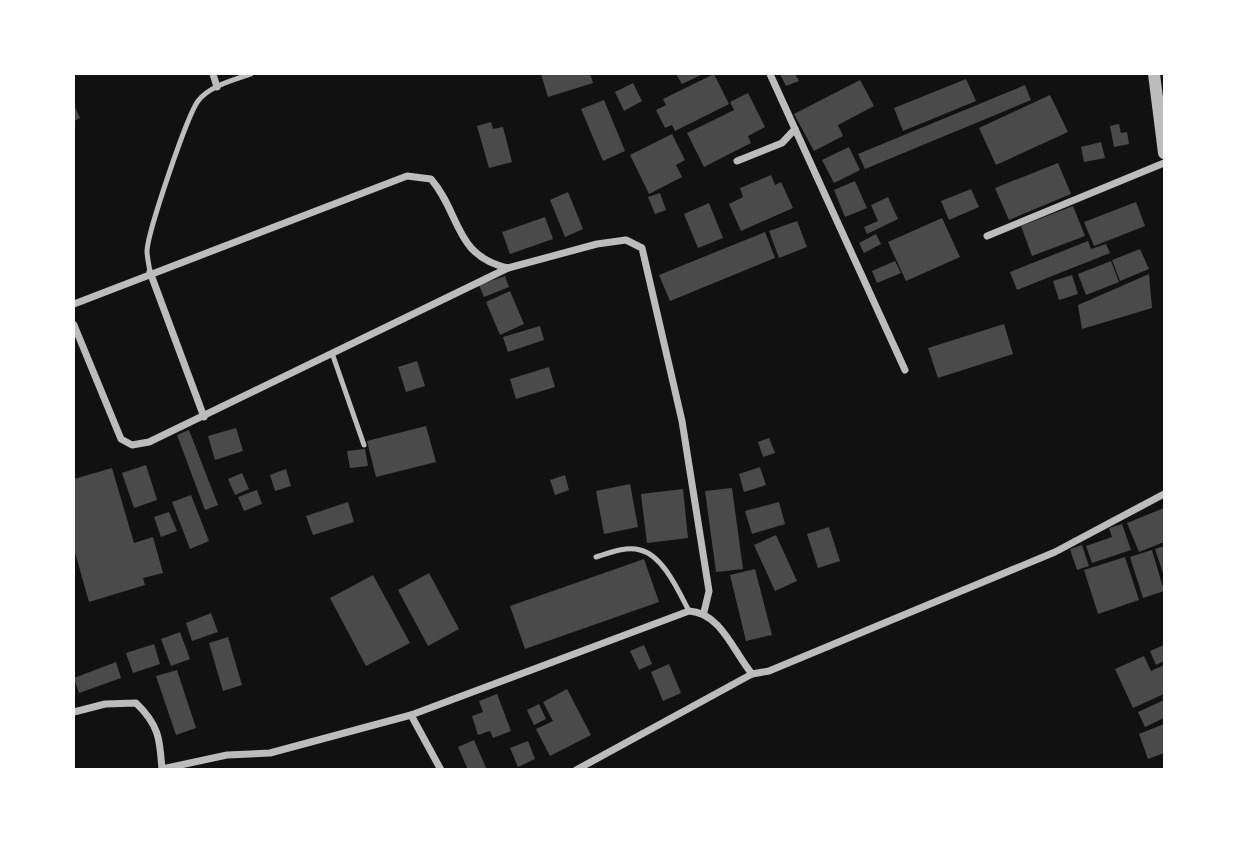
<svg xmlns="http://www.w3.org/2000/svg" width="1238" height="843" viewBox="0 0 1238 843" font-family="Karla,sans-serif">
<rect width="100%" height="100%" fill="#111"/>
<g fill="#4a4a4a">
<path d="M541 74H590L593 83 548 97Z"/>
<path d="M676 74H703L682 84Z"/>
<path d="M714 74 729 104 675 131 672 125 665 128 656 110 666 105 663 99Z"/>
<path d="M780 74H795L799 81 786 86Z"/>
<path d="M966 79 976 101 903 131 894 108Z"/>
<path d="M860 80 874 106 838 125 843 136 814 151 794 114Z"/>
<path d="M633 83 642 101 624 111 615 92Z"/>
<path d="M1025 85 1031 100 865 169 858 154Z"/>
<path d="M748 93 765 127 748 136 751 143 704 167 687 133 734 110 730 102Z"/>
<path d="M1050 95 1068 132 996 165 979 128Z"/>
<path d="M604 100 625 151 603 161 581 109Z"/>
<path d="M74 105 80 118 74 121Z"/>
<path d="M491 122 493 129 503 127 512 162 489 168 477 126Z"/>
<path d="M1119 124 1121 133 1127 132 1129 144 1114 147 1110 126Z"/>
<path d="M672 134 685 160 676 165 682 177 649 194 630 155Z"/>
<path d="M1101 142 1105 158 1084 162 1081 147Z"/>
<path d="M849 147 860 170 834 183 822 160Z"/>
<path d="M1058 163 1071 194 1009 220 995 188Z"/>
<path d="M771 175 775 185 781 182 793 208 741 231 729 204 743 197 740 188Z"/>
<path d="M855 181 867 208 845 217 834 190Z"/>
<path d="M971 189 979 207 949 220 941 201Z"/>
<path d="M568 192 583 229 565 237 550 200Z"/>
<path d="M660 193 666 210 655 214 648 197Z"/>
<path d="M888 197 898 219 867 234 864 227 878 221 871 205Z"/>
<path d="M1136 202 1145 226 1094 246 1084 222Z"/>
<path d="M709 203 723 238 698 248 684 214Z"/>
<path d="M1073 206 1085 236 1032 256 1021 226Z"/>
<path d="M545 217 553 239 510 254 502 232Z"/>
<path d="M942 218 960 257 906 281 888 242Z"/>
<path d="M797 221 807 247 779 258 769 231Z"/>
<path d="M765 232 775 258 670 301 659 275Z"/>
<path d="M876 234 881 244 864 253 859 243Z"/>
<path d="M1088 241 1091 249 1106 244 1110 253 1017 290 1010 272Z"/>
<path d="M1140 249 1149 269 1120 281 1112 260Z"/>
<path d="M895 261 901 273 877 283 872 271Z"/>
<path d="M1111 261 1119 282 1086 295 1078 274Z"/>
<path d="M1149 274 1152 308 1082 329 1078 305Z"/>
<path d="M1072 275 1078 294 1059 300 1053 281Z"/>
<path d="M505 276 509 287 484 297 479 285Z"/>
<path d="M510 291 524 324 500 335 486 302Z"/>
<path d="M1004 324 1013 354 938 378 928 348Z"/>
<path d="M540 326 544 340 508 352 503 337Z"/>
<path d="M417 361 425 386 406 392 398 367Z"/>
<path d="M549 367 555 387 516 399 510 379Z"/>
<path d="M426 426 436 462 376 477 367 441Z"/>
<path d="M236 428 243 451 215 460 208 436Z"/>
<path d="M189 430 218 505 205 510 177 435Z"/>
<path d="M769 438 775 453 763 457 758 442Z"/>
<path d="M365 449 368 466 350 468 347 451Z"/>
<path d="M146 465 157 500 134 508 122 473Z"/>
<path d="M760 467 766 485 744 492 739 474Z"/>
<path d="M112 468 134 543 153 537 163 573 143 578 145 585 89 602 74 549V479Z"/>
<path d="M286 469 291 486 275 491 270 475Z"/>
<path d="M242 473 249 489 235 495 228 479Z"/>
<path d="M565 475 569 490 555 495 550 480Z"/>
<path d="M630 484 638 527 604 534 596 491Z"/>
<path d="M732 488 743 569 716 572 705 491Z"/>
<path d="M683 489 688 538 647 543 641 494Z"/>
<path d="M257 490 262 504 244 511 238 497Z"/>
<path d="M191 495 209 541 190 549 172 502Z"/>
<path d="M348 502 354 522 313 535 306 516Z"/>
<path d="M779 502 785 524 752 534 745 511Z"/>
<path d="M1164 508V542L1139 552 1127 523Z"/>
<path d="M169 512 177 531 161 537 154 517Z"/>
<path d="M1122 524 1131 550 1092 563 1086 546 1112 537 1109 528Z"/>
<path d="M829 527 840 561 818 568 807 534Z"/>
<path d="M776 535 797 581 775 591 754 545Z"/>
<path d="M1082 545 1089 566 1077 570 1070 549Z"/>
<path d="M1164 546V576L1155 549Z"/>
<path d="M1152 550 1164 591 1143 598 1130 557Z"/>
<path d="M1125 557 1139 600 1098 614 1084 570Z"/>
<path d="M644 559 659 602 525 649 510 606Z"/>
<path d="M755 569 772 635 746 641 730 575Z"/>
<path d="M429 573 459 629 428 646 398 590Z"/>
<path d="M373 575 410 643 366 666 330 598Z"/>
<path d="M211 613 218 632 192 641 186 623Z"/>
<path d="M180 632 190 659 171 666 161 639Z"/>
<path d="M228 637 242 685 223 691 209 643Z"/>
<path d="M154 644 160 664 133 673 126 653Z"/>
<path d="M644 645 652 664 639 670 630 651Z"/>
<path d="M1164 645V661L1156 665 1150 651Z"/>
<path d="M1144 656 1151 671 1164 665V694L1133 708 1115 669Z"/>
<path d="M116 662 121 678 79 693 74 678Z"/>
<path d="M669 664 681 693 663 701 651 672Z"/>
<path d="M177 670 196 728 176 735 156 676Z"/>
<path d="M567 689 591 735 550 756 536 729 553 721 543 702Z"/>
<path d="M497 694 511 731 493 738 490 731 478 735 472 716 483 712 479 701Z"/>
<path d="M1164 700V718L1145 727 1138 712Z"/>
<path d="M539 704 546 719 534 725 527 710Z"/>
<path d="M1164 724V753L1148 759 1139 734Z"/>
<path d="M474 740 487 770H468L458 747Z"/>
<path d="M528 741 535 759 518 767 510 748Z"/>
</g>
<g fill="none" stroke-linecap="round" stroke-linejoin="round">
<g stroke="#bcbcbc" stroke-width="5">
<path d="M150 272C149 265 147 257 147 251 148 231 187 116 198 101 209 86 234 80 251 74"/>
<path d="M332 353 364 445"/>
<path d="M596 557C609 553 626 546 640 550 663 555 679 592 689 611"/>
</g>
<g stroke="#bcbcbc" stroke-width="7">
<path d="M213 74 217 87"/>
<path d="M795 129 905 370"/>
<path d="M737 161 782 143 795 129 770 74"/>
<path d="M987 236 1164 163"/>
<path d="M150 272 204 417"/>
<path d="M74 304 407 176 431 179C461 214 454 256 508 268"/>
<path d="M74 325 121 439 132 445 149 442 508 268 597 244 626 240 642 248 682 421 709 591 704 612"/>
<path d="M74 712 105 704 136 703C159 725 160 739 162 770"/>
<path d="M411 715 441 770"/>
<path d="M162 769 227 755 270 753 411 715 689 611C721 613 733 651 752 674L769 671 1055 552 1164 494"/>
<path d="M576 770 752 674"/>
</g>
<path stroke="#bcbcbc" stroke-width="12" d="M1154 74 1164 153"/>
</g>
<rect width="1238" height="843" fill="none" stroke="#ffffff" stroke-width="150"/>
</svg>
